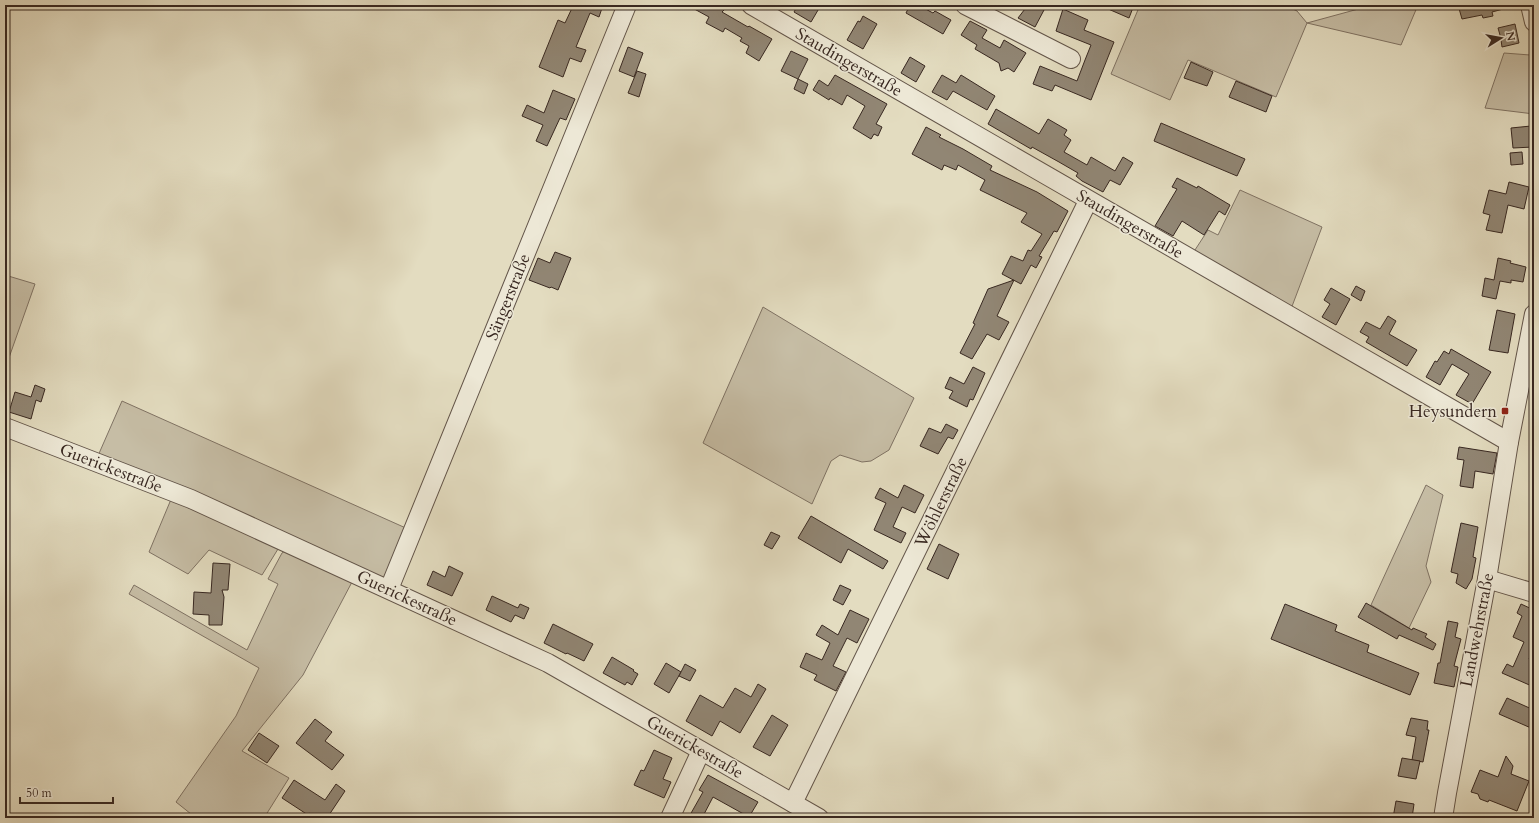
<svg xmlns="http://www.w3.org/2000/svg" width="1539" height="823" viewBox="0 0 1539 823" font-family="Cardo,serif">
<rect width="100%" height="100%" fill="#e3dcc0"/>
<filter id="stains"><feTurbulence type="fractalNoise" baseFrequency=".005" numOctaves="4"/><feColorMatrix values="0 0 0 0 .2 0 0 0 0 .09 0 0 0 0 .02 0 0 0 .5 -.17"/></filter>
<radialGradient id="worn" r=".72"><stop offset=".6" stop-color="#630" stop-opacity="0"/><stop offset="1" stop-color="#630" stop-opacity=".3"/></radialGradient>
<g fill="#c6bda5" stroke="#7f7263">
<path d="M1140 5H1285L1297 11 1307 23 1373 5H1418L1401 45 1307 23 1276 97 1188 60 1170 100 1111 74Z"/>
<path d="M1504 53 1530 55 1534 92V114L1485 108Z"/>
<path d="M1240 190 1322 227 1291 309 1193 253 1208 230 1218 235Z"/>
<path d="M5 275 35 284 5 369Z"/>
<path d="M763 307 914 398 889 450 871 461 862 462 840 455 831 461 812 504 703 443Z"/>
<path d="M122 401 408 529 385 581 97 458Z"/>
<path d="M1426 485 1443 495 1426 566 1431 582 1409 628 1371 605Z"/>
<path d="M172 497 276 544 278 549 262 575 209 550 188 574 149 552Z"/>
<path d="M288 549 352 582 303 675 242 751 289 778 264 818H196L176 802 236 716 259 668 129 594 134 585 247 650 278 584 268 579 282 553Z"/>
</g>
<g fill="#918674" stroke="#382821">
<path d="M571 5H603L599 17 590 13 576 47 586 50 581 62 570 58 563 77 539 67 558 20 565 23 573 6Z"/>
<path d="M687 5H715L724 10 722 12 748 27 749 26 772 39 759 61 746 53 749 46 740 41 742 38 725 28 723 32 706 23 709 17Z"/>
<path d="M798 5H821L811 22 794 12Z"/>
<path d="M910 5H918L933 13 935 11 951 20 943 34 906 13Z"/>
<path d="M1028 5H1033L1044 10 1035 27 1018 18Z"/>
<path d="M1099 5H1134L1129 18Z"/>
<path d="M1458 5H1506L1507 8 1492 12 1493 16 1483 18 1482 15 1462 19Z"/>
<path d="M1063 9 1088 20 1084 30 1114 42 1091 100 1055 85 1052 91 1033 84 1040 66 1077 81 1085 60 1091 45 1056 31Z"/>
<path d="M863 16 877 24 863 49 847 40 858 21 860 22Z"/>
<path d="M970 21 987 30 982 38 1000 48 1004 40 1026 53 1014 72 1008 68 1001 71 999 63 975 49 977 45 961 35Z"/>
<path d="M1515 24 1519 43 1502 47 1501 40 1498 38 1500 35 1498 28Z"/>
<path d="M628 47 643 53 634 77 619 71Z"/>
<path d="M791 51 808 59 798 79 781 71Z"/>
<path d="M910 57 925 66 916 82 901 73Z"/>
<path d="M1191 62 1213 72 1207 86 1184 78Z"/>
<path d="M637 71 646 74 639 97 628 93Z"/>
<path d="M835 75 887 104 876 124 882 127 878 136 874 134 871 139 853 128 865 106 847 95 842 105 830 98 829 100 813 90 819 80 828 86Z"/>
<path d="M942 75 956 83 961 75 995 96 987 110 953 91 947 100 932 92Z"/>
<path d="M798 79 808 84 804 94 794 89Z"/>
<path d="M1236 81 1272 96 1266 112 1229 97Z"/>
<path d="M553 90 575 99 566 120 560 118 547 146 536 141 543 125 522 116 527 105 544 113Z"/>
<path d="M996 109 1039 134 1048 119 1067 130 1064 135 1071 140 1064 152 1087 165 1091 157 1115 171 1123 157 1133 163 1120 185 1110 180 1103 192 1082 181 1076 176 1078 173 1059 162 1032 147 1031 149 988 124Z"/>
<path d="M1161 123 1245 159 1237 176 1154 141Z"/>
<path d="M1531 126 1533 147 1513 148 1511 128Z"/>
<path d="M926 127 941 135 939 137 963 149 992 166 990 170 1037 192 1068 211 1057 232 1054 231 1039 256 1042 257 1036 268 1031 265 1021 284 1002 274 1011 256 1023 261 1028 250 1031 251 1042 234 1021 222 1027 213 980 190 985 180 958 165 956 170 944 165 942 170 912 154Z"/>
<path d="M1522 152 1523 164 1511 165 1510 153Z"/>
<path d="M1177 178 1197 188 1198 186 1230 205 1225 215 1219 211 1204 235 1182 221 1173 236 1155 226 1177 189 1172 187Z"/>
<path d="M1509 182 1529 187 1524 209 1508 205 1502 233 1486 230 1490 215 1483 213 1489 190 1506 194Z"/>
<path d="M555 252 571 258 558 290 551 287 550 288 529 280 538 258 550 263Z"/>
<path d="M1498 258 1511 261 1510 263 1526 267 1523 282 1511 280V283L1500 281 1496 299 1482 296 1485 278 1494 280Z"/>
<path d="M1014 280 997 316 1009 322 999 340 987 334 972 359 960 353 975 324 973 323 988 289Z"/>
<path d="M1356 286 1365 291 1361 301 1351 295Z"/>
<path d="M1331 288 1350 299 1336 325 1322 317 1330 304 1324 300Z"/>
<path d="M1497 310 1515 314 1508 353 1489 350Z"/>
<path d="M1388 316 1396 321 1389 334 1417 350 1407 366 1366 342 1369 337 1360 332 1366 322 1380 329Z"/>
<path d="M1451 349 1491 372 1472 404 1456 395 1469 374 1452 364 1440 385 1426 377 1435 361 1437 362 1444 351 1449 354Z"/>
<path d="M973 367 985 373 973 400 970 399 967 407 949 398 953 391 945 388 950 377 964 384Z"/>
<path d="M35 385 45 389 41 402 36 400 31 419 9 412 15 392 31 397Z"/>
<path d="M946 424 958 430 953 439 948 437 938 454 920 446 929 428 941 433Z"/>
<path d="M1459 447 1497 453 1493 474 1475 471 1473 488 1460 486 1464 460 1457 459Z"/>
<path d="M904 485 924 495 915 513 902 507 893 527 906 533 901 543 874 530 886 503 875 498 880 488 898 498Z"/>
<path d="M811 516 888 561 883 569 848 549 841 563 798 538Z"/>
<path d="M1461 523 1478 527 1473 557 1476 558 1472 579 1466 589 1456 583 1458 574 1451 572Z"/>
<path d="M771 532 780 536 772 549 764 545Z"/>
<path d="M939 544 959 554 948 579 927 569Z"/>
<path d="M213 563 230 564 228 590H222L224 597 222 625H209V615L193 614 194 592 211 593Z"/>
<path d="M449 566 463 573 452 596 427 585 433 571 445 577Z"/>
<path d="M840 585 851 590 843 605 833 600Z"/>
<path d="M492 596 518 608 520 604 529 608 524 619 515 615 511 622 486 610Z"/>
<path d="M1366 603 1412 630 1413 628 1427 634 1425 637 1436 644 1433 650 1399 635 1397 639 1358 617Z"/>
<path d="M1285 604 1337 625 1335 631 1369 645 1367 652 1419 673 1410 695 1271 639Z"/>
<path d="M1521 604 1534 610V648L1529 659 1534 662V687L1502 673 1507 664 1513 667 1524 642 1513 637 1522 616 1517 613Z"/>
<path d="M850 610 869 619 857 643 847 638 833 666 846 672 836 691 814 680 817 675 800 667 806 653 822 660 830 643 816 635 822 625 838 635Z"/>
<path d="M1448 621 1458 623 1455 637 1461 639 1454 666 1458 667 1454 687 1434 683 1438 663H1440Z"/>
<path d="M553 624 593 644 584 661 567 653 566 654 544 643Z"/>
<path d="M612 657 634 670 633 671 638 674 632 685 627 682 625 685 603 673Z"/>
<path d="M666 663 681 672 669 693 654 684Z"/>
<path d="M685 664 696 670 690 681 679 676Z"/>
<path d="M758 684 766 689 740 733 720 721 712 736 686 721 700 695 723 708 735 688 751 697Z"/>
<path d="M1507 698 1534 710V720L1531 728 1499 714Z"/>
<path d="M772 715 788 725 770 756 753 747Z"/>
<path d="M1411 718 1428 721 1427 730H1429L1423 762 1412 760 1416 737 1406 735Z"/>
<path d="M315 719 332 732 325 741 344 755 332 770 296 743Z"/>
<path d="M259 733 279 746 267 763 248 750Z"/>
<path d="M654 750 672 758 663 779 671 782 664 798 634 785 641 770 644 771Z"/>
<path d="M1506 756 1513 766 1511 774 1529 781 1517 811 1489 800 1488 802 1480 799 1478 794 1471 792 1480 770 1498 777Z"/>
<path d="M1402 758 1420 761 1416 779 1398 776Z"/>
<path d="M708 775 758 802 749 817 713 797 702 818H696L690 815 703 792 699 790Z"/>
<path d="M294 780 325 800 336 784 345 791 327 818H316L309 813 308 815 282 798Z"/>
<path d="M1396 801 1414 804 1412 818H1393Z"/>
</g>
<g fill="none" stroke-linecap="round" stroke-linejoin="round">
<defs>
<g id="minor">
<path d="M751 5 1509 442"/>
<path d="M965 5 1071 59"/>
<path d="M1530 5 1534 22"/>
<path d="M5 427 191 499 548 663 819 818"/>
<path d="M1487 579 1534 593"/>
<path d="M389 589 627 5"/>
<path d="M793 803 1088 201"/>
<path d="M670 818 701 751"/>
<path d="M1443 818 1447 793 1487 579 1509 442 1534 314"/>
</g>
</defs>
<use href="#minor" stroke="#635549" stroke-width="20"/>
<use href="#minor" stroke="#ede8d6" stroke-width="18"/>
</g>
<rect fill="#8f2418" stroke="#ede8d6" stroke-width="1.5" x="1501" y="407" width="8" height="8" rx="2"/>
<g text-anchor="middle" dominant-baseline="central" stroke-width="3" stroke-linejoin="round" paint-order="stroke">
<g font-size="17" fill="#382821" stroke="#ede8d6">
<text transform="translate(849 62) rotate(30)">Staudingerstraße</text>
<text transform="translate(1130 224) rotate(30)">Staudingerstraße</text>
<text transform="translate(508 297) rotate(-68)">Sängerstraße</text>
<text transform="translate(111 468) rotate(21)">Guerickestraße</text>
<text transform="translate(941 502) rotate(-64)">Wöhlerstraße</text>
<text transform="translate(407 598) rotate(25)">Guerickestraße</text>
<text transform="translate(1477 630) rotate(-79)">Landwehrstraße</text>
<text transform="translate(695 747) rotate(30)">Guerickestraße</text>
</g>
<g font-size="17" fill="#382821" stroke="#ede8d6" text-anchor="end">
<text x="1497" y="411">Heysundern</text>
</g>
</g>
<rect width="1539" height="823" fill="none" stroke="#e3dcc0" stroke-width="20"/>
<rect x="6" y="6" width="1527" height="811" fill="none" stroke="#382821" stroke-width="2"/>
<rect x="10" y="10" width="1519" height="803" fill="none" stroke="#382821"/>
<g transform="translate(1501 38) rotate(79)" stroke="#ede8d6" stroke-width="3" paint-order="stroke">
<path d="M0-3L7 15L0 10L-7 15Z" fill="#382821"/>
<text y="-6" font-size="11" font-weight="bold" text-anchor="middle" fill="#382821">N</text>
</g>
<path d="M20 797v6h93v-6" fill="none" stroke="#382821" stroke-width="2"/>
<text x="26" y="797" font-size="12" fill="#382821" stroke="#ede8d6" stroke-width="3" paint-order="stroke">50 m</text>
<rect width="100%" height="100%" filter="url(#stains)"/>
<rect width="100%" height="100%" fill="url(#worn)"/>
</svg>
